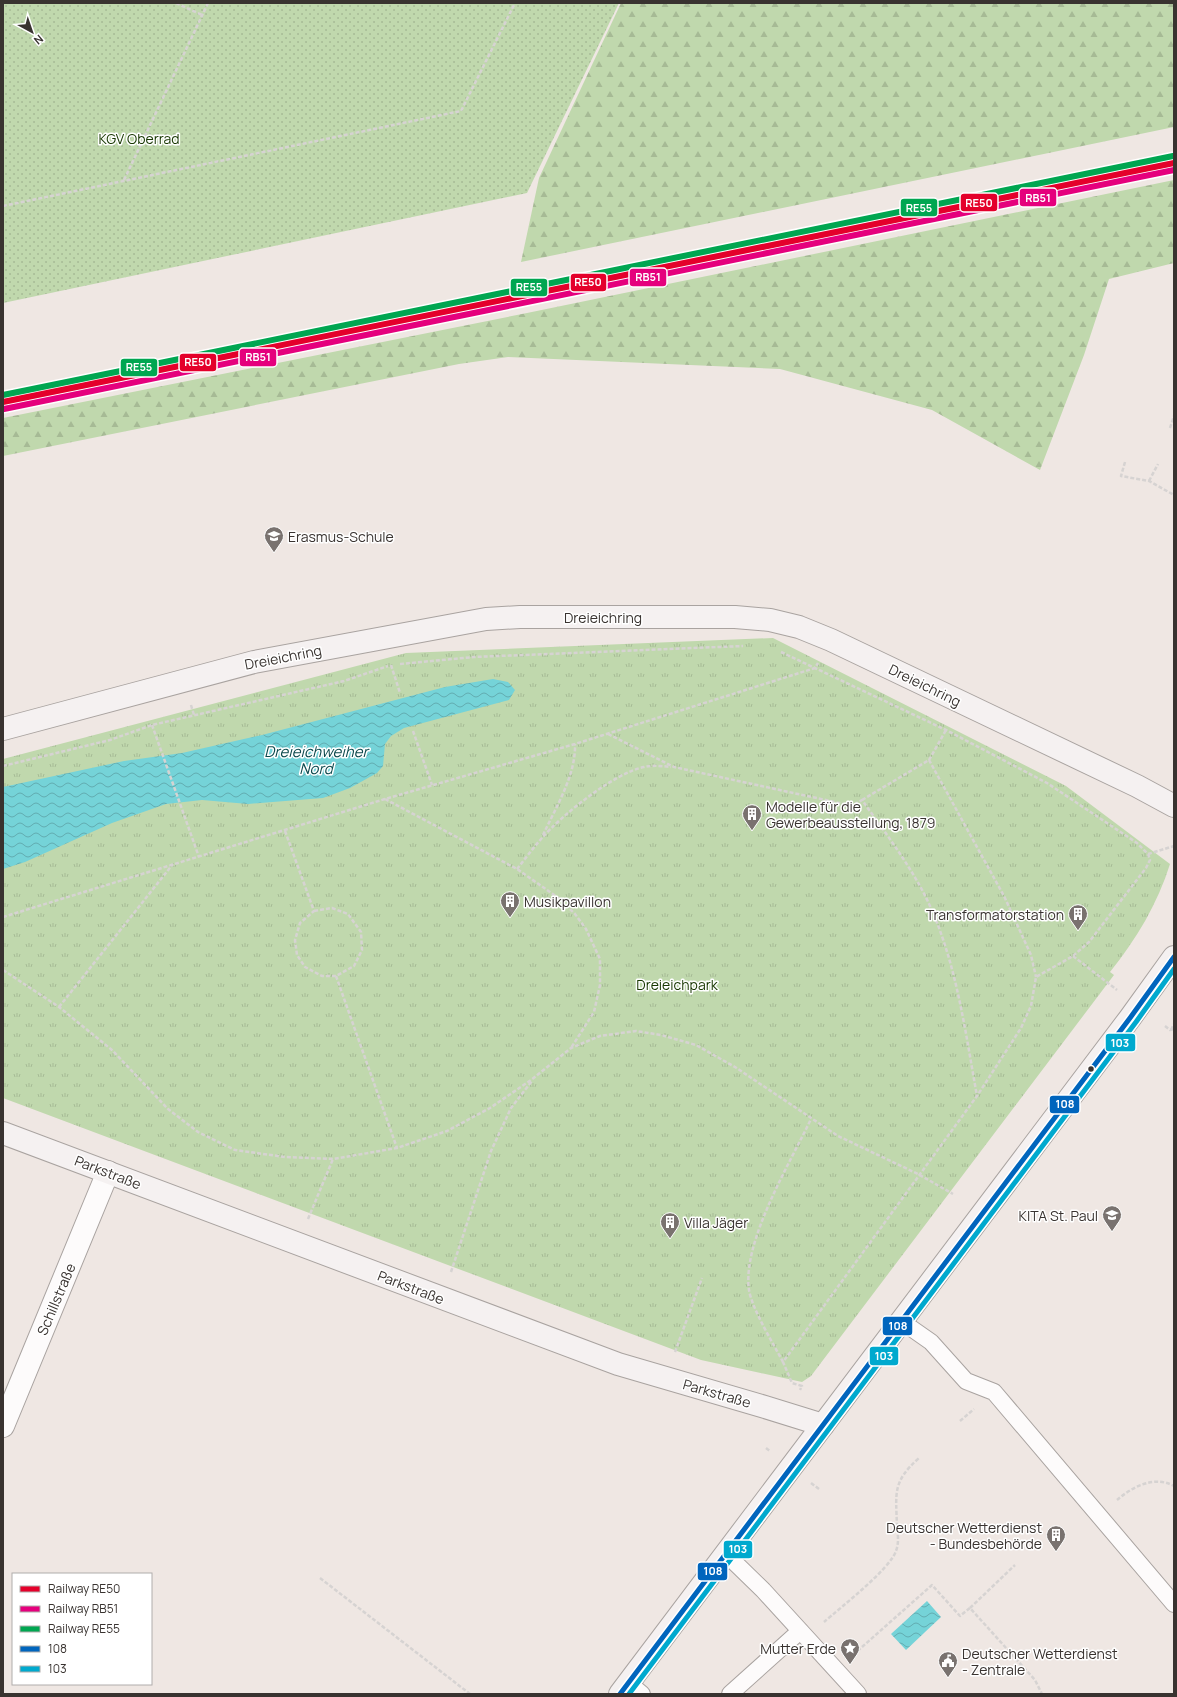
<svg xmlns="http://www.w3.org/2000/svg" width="1177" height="1697" viewBox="0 0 1177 1697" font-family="Manrope,sans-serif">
<defs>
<pattern id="forest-firs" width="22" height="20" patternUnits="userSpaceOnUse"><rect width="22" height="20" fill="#c0d8ad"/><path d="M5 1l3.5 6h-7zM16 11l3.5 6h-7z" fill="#a6ba95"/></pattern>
<pattern id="park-tufts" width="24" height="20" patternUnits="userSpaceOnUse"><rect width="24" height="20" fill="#c0d8ad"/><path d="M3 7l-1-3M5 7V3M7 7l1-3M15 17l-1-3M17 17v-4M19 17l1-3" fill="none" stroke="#a6ba95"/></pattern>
<pattern id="garden-dots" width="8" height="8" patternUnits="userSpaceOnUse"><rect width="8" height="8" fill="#c0d8ad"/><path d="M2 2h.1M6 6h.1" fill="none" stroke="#a6ba95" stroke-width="1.8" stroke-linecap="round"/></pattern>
<pattern id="water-waves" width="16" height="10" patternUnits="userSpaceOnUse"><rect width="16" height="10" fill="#75d3d8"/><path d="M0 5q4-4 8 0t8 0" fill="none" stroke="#61acb0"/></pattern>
</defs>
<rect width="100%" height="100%" fill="#efe7e3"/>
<g fill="url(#forest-firs)">
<path d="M621 3H1174V127L521 262 539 178Z"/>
<path d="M1174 180V263L1109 279 1084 355 1040 470 932 410 780 369 508 357 459 364 3 456V418L527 313Z"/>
</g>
<path fill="url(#park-tufts)" d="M773 638 1066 786 1170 864C1158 903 1136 940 1110 972L1114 975 811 1376 802 1382 701 1360 3 1098V759L406 653Z"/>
<path fill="url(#garden-dots)" d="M3 3H619L527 193 3 303Z"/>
<g fill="url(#water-waves)">
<path d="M493 679 508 682 515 690 509 700 404 728 391 736 385 744 383 766 377 773 350 788 323 798 248 804 202 800 166 804 112 823 25 862 3 869V787L124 761 182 753 262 735 445 687Z"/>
<path d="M927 1601 941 1617 906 1650 891 1634Z"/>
</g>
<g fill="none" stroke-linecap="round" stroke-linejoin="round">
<defs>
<g id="lane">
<path d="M901 1321 931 1342 966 1381 994 1392 1174 1604"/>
<path d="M726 1554 763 1590 858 1694"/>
<path d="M629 1683 642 1694"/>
<path d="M730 1694 800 1631"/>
</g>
<path id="street" d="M3 1426 108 1172"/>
<g id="secondary">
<path d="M3 729 254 662 486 619 520 617H735L770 620 799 627 831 640 1137 786 1174 806"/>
<path d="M3 1133 618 1364 765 1407 823 1425"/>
<path d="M620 1694 1130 1018 1174 957"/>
</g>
</defs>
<use href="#lane" stroke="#a9a3a0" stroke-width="18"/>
<use href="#street" stroke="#a9a3a0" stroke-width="24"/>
<use href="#secondary" stroke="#a9a3a0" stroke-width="24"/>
<g stroke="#d6d3d2" stroke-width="2.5" stroke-dasharray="4 2" stroke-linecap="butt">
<path d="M176 3 202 15"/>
<path d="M124 180 208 3"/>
<path d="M3 206 461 111 515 3"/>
<path d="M1170 428 1174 416"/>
<path d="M1125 462 1121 476 1149 481 1174 495"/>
<path d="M1149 481 1158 464"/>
<path d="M781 652 946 730 1047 783 1137 843 1148 854 1150 860 1146 868 1089 942 1073 956 1036 977 1031 1006 1021 1028 977 1096"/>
<path d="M400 664 474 657 743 646"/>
<path d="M391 665 400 693"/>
<path d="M191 705 194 715"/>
<path d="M152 725 199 857"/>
<path d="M413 731 432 785"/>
<path d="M608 734 674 767 844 804H855L862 800C882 828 903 856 920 886 955 950 964 1025 977 1096L783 1362 792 1383 802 1386 800 1390"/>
<path d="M929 760 946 730"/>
<path d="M3 766 110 740 152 725 344 681 388 666"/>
<path d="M385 799 517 869 560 899 575 914 586 929 600 959V985L594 1012 571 1048"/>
<path d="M862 800 929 760 1004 896 1031 955 1036 977"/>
<path d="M285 831 314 911 300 923 295 940 297 955 305 967 322 976H336L354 966 362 950 361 932 348 914 332 908 314 911"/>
<path d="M543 835C556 807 576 775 575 744"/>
<path d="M1148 854 1174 846"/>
<path d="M517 869C525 859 533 848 542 838 562 815 614 773 644 767 653 765 662 766 671 767"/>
<path d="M3 917 385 799 575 744 815 668 818 663"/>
<path d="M1073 956 1117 990"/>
<path d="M3 970 59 1007 112 1050 168 1109 198 1132 235 1150 285 1157 333 1159 397 1148 447 1131 490 1108 531 1080 571 1048 600 1036 636 1031 661 1035 696 1045 735 1067 838 1136 918 1174 953 1194"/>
<path d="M336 976 397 1148"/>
<path d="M59 1007 173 864"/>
<path d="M1165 1026 1170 1030 1174 1029"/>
<path d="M1171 1030 1174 1024"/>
<path d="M308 1219 333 1159"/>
<path d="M451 1272 491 1151 511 1108 532 1081"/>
<path d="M675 1352 702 1278"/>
<path d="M783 1362C773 1343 752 1309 749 1290 742 1242 790 1163 811 1119"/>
<path d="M960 1421 974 1409"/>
<path d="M766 1448 770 1451"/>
<path d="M811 1483 819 1489"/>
<path d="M1117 1500C1132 1487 1154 1475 1174 1486"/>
<path d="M320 1578 470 1694"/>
<path d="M970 1608 1015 1565"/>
<path d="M824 1622C840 1608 890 1569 896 1551 899 1543 898 1535 897 1527 896 1493 892 1482 919 1458"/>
<path d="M853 1655 932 1585 960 1616 970 1608 1035 1680 1042 1694"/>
</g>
<use href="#lane" stroke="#fdfbfb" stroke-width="16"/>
<use href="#street" stroke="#fdfbfb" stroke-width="22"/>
<use href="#secondary" stroke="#f5f1f1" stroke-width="22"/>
<defs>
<path id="bus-1" d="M620 1694 1130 1018 1174 957"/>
<path id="bus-2" d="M629 1694 1136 1022 1174 969"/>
</defs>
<use href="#bus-1" stroke="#fff" stroke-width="8"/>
<use href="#bus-2" stroke="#fff" stroke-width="8"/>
<use href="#bus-1" stroke="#0065bd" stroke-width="5"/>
<use href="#bus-2" stroke="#00a9ce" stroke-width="5"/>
<defs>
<path id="rail-1" d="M3 402 1174 163"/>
<path id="rail-2" d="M4 409 1174 170"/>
<path id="rail-3" d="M3 395 1173 156"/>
</defs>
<use href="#rail-1" stroke="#fff" stroke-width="9"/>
<use href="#rail-2" stroke="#fff" stroke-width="9"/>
<use href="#rail-3" stroke="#fff" stroke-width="9"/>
<use href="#rail-1" stroke="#e4002b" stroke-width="6"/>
<use href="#rail-2" stroke="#e5007d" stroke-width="6"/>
<use href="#rail-3" stroke="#00a651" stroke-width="6"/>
</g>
<defs>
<symbol id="school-pin" viewBox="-11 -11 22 30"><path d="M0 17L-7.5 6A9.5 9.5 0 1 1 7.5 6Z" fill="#79726f" stroke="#fff"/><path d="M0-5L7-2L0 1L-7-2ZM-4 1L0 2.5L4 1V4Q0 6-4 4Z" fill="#fff"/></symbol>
<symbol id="building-pin" viewBox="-11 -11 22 30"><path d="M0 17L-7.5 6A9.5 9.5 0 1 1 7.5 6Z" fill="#79726f" stroke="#fff"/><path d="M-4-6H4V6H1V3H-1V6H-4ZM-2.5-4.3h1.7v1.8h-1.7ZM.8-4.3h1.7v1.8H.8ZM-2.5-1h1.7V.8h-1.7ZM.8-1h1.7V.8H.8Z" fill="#fff"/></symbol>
<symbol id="sight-pin" viewBox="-11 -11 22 30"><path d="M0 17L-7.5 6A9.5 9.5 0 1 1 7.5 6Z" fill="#79726f" stroke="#fff"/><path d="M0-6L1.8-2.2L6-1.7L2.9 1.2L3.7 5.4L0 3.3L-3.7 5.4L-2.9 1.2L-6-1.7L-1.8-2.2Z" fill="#fff"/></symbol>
<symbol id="civic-pin" viewBox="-11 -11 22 30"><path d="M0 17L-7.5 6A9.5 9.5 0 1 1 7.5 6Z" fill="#79726f" stroke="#fff"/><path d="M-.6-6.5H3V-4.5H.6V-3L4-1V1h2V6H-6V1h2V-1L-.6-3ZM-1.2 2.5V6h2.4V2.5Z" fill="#fff"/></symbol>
</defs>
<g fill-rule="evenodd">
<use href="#school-pin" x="263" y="525" width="22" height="30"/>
<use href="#building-pin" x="741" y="803" width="22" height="30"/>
<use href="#building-pin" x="499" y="890" width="22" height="30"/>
<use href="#building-pin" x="1067" y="903" width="22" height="30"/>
<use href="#school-pin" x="1101" y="1204" width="22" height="30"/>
<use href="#building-pin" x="659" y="1211" width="22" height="30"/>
<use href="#building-pin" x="1045" y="1524" width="22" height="30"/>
<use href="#sight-pin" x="839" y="1637" width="22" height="30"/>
<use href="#civic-pin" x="937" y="1650" width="22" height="30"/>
</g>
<circle fill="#393330" stroke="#fff" stroke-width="1.5" cx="1091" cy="1069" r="3.5"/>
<g text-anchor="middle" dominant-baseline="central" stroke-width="3" stroke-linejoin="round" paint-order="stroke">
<g font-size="14" fill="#173701" stroke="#fff">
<text x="139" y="138">KGV Oberrad</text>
<text x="677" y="984">Dreieichpark</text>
</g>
<g font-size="14" fill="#393330" stroke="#fff" text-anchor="start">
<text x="288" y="536">Erasmus-Schule</text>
<text x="766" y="806">Modelle für die<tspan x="766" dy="16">Gewerbeausstellung, 1879</tspan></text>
<text x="524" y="901">Musikpavillon</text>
<text x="1064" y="914" text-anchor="end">Transformatorstation</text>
<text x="1098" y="1215" text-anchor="end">KITA St. Paul</text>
<text x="684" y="1222">Villa Jäger</text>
<text x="1042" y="1527" text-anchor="end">Deutscher Wetterdienst<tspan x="1042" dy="16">- Bundesbehörde</tspan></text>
<text x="836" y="1648" text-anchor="end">Mutter Erde</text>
<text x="962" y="1653">Deutscher Wetterdienst<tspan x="962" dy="16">- Zentrale</tspan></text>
</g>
<g font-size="14" fill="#393330" stroke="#fff">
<text x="603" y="617">Dreieichring</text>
<text transform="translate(283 657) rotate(-11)">Dreieichring</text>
<text transform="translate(925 685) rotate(26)">Dreieichring</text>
<text transform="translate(108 1172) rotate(21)">Parkstraße</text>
<text transform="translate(411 1287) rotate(21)">Parkstraße</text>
<text transform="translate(56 1299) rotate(-67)">Schillstraße</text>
<text transform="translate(717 1393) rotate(16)">Parkstraße</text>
</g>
<g font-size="15" font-style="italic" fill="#0b484c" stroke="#fff">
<text x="316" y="751">Dreieichweiher<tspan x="316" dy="17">Nord</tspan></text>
</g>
</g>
<g stroke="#fff" stroke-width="1.5">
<rect x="1019" y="188" width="38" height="19" rx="4" fill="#e5007d"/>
<rect x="960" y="193" width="38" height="19" rx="4" fill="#e4002b"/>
<rect x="900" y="198" width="38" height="19" rx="4" fill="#00a651"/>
<rect x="629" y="268" width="38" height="19" rx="4" fill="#e5007d"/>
<rect x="570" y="273" width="37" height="19" rx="4" fill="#e4002b"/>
<rect x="510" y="278" width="38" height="19" rx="4" fill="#00a651"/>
<rect x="239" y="348" width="38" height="19" rx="4" fill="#e5007d"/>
<rect x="179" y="353" width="38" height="19" rx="4" fill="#e4002b"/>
<rect x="120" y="358" width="38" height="19" rx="4" fill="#00a651"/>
<rect x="1105" y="1033" width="31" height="19" rx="4" fill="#00a9ce"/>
<rect x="1049" y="1095" width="31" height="19" rx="4" fill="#0065bd"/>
<rect x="882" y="1316" width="31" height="20" rx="4" fill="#0065bd"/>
<rect x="869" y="1346" width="30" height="20" rx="4" fill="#00a9ce"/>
<rect x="723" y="1540" width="30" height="19" rx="4" fill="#00a9ce"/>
<rect x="697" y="1562" width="31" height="19" rx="4" fill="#0065bd"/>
</g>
<g font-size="11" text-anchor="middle" font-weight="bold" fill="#fff">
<text x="1038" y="202">RB51</text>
<text x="979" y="207">RE50</text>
<text x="919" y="212">RE55</text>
<text x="648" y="281">RB51</text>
<text x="588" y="286">RE50</text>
<text x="529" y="291">RE55</text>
<text x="258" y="361">RB51</text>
<text x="198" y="366">RE50</text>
<text x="139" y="371">RE55</text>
<text x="1120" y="1047">103</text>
<text x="1065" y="1108">108</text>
<text x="898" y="1330">108</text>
<text x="884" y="1360">103</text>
<text x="738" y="1553">103</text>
<text x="713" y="1575">108</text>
</g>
<rect width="1177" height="1697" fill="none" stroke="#393330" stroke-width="8"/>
<rect x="12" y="1573" width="140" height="112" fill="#ffffff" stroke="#b0adac"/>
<rect x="20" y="1586" width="20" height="6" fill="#e4002b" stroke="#b0adac"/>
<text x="48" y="1593" font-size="12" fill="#393330">Railway RE50</text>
<rect x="20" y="1606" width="20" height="6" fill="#e5007d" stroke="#b0adac"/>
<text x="48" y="1613" font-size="12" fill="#393330">Railway RB51</text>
<rect x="20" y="1626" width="20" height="6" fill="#00a651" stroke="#b0adac"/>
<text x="48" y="1633" font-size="12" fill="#393330">Railway RE55</text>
<rect x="20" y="1646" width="20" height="6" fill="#0065bd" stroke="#b0adac"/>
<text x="48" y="1653" font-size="12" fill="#393330">108</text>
<rect x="20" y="1666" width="20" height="6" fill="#00a9ce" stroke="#b0adac"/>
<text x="48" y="1673" font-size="12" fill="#393330">103</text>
<g transform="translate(32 32) rotate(140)" stroke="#ffffff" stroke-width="3" paint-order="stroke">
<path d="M0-3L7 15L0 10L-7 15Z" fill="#393330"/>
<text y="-6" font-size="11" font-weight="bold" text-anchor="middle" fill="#393330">N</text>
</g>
</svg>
